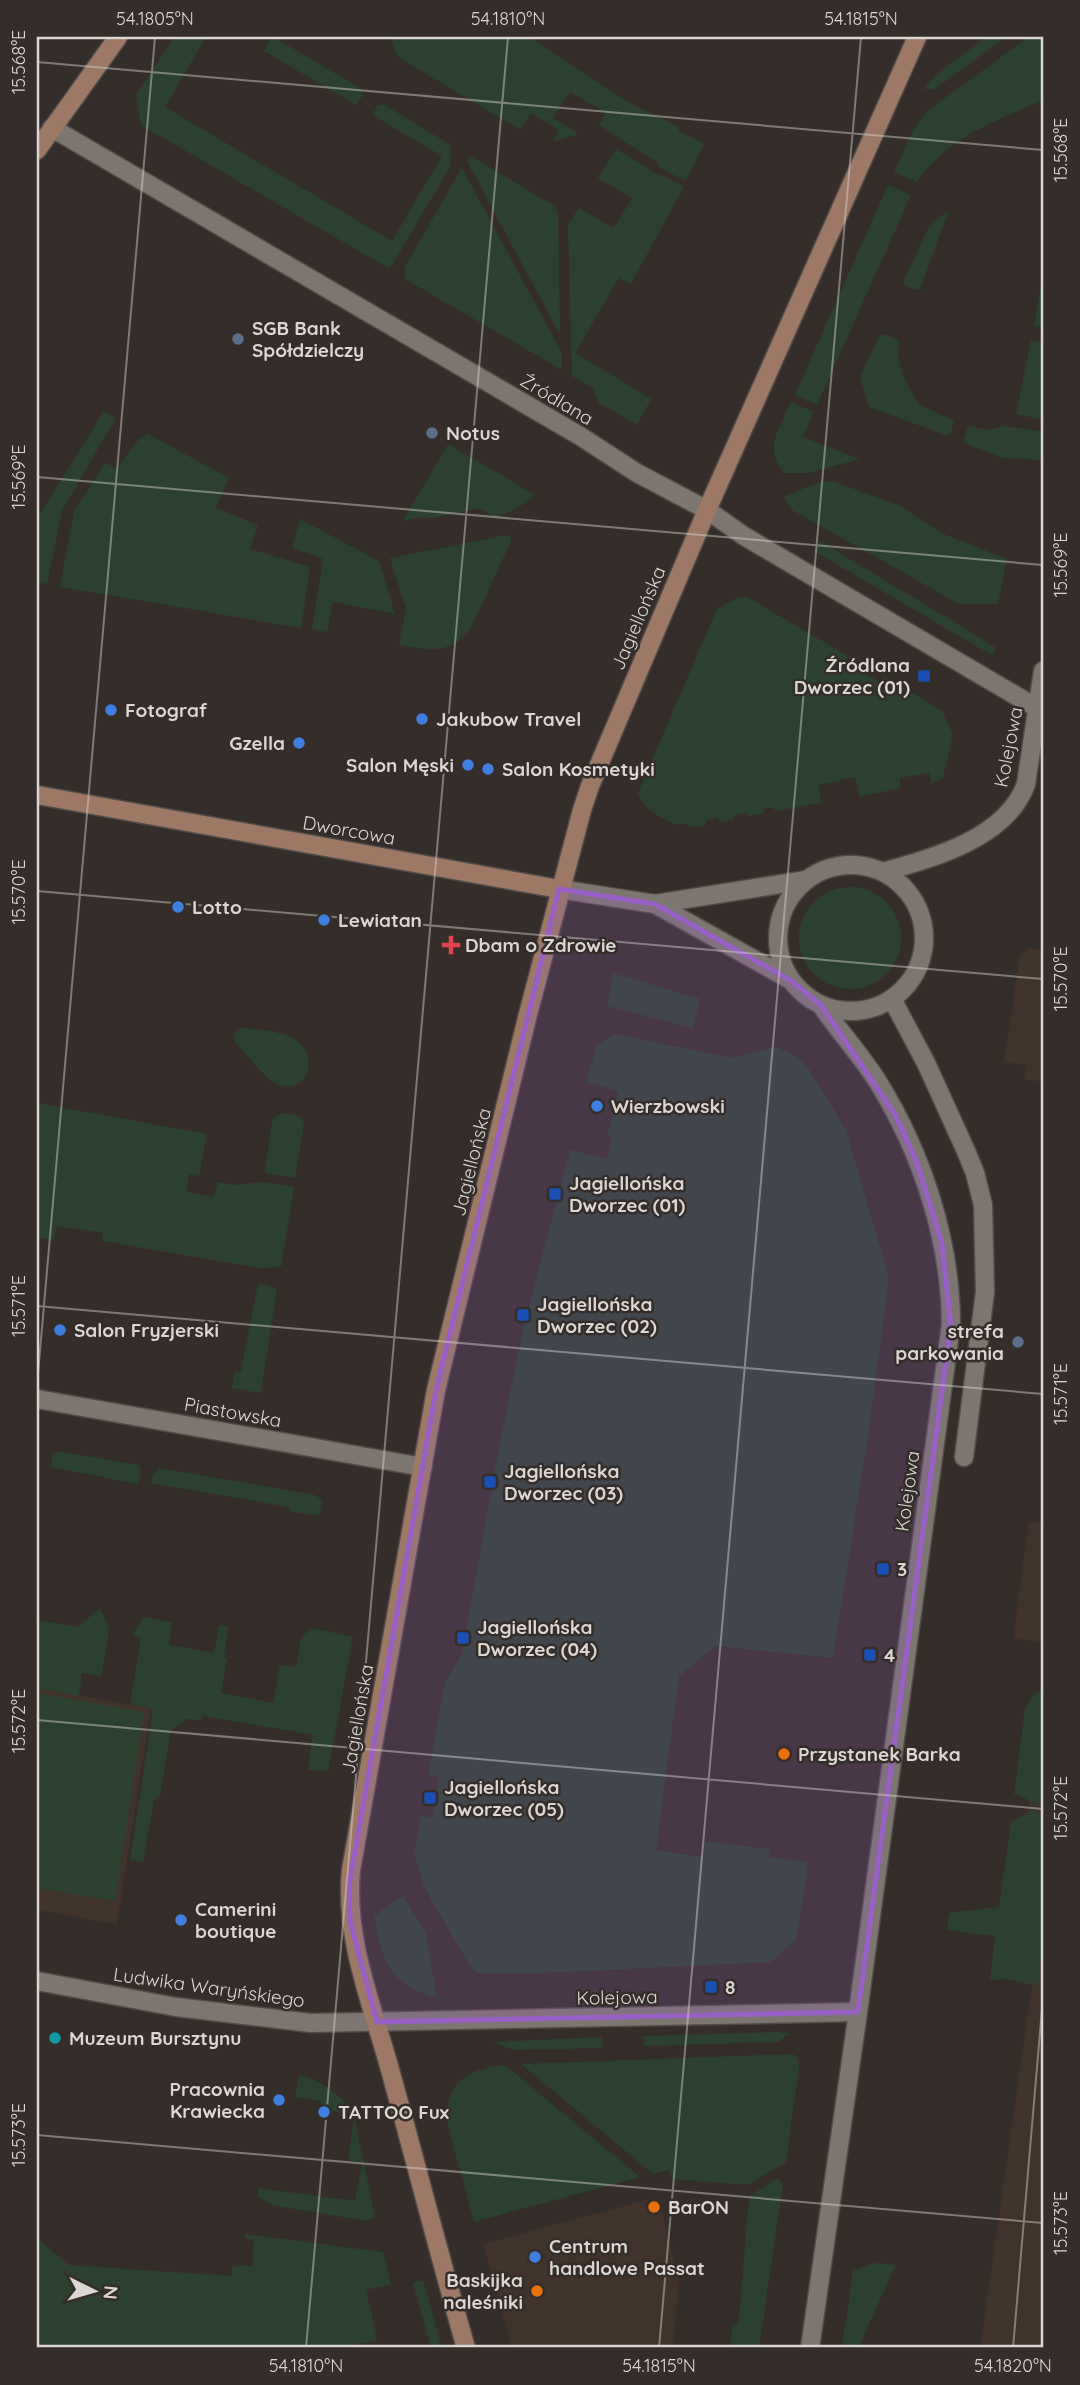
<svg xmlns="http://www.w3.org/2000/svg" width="1080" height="2385" viewBox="0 0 1080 2385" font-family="Quicksand,sans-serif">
<rect width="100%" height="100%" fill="#342d29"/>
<g fill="#40332b">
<path d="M1029 948 1043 950V1082L1024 1079 1026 1065 1004 1062 1020 955Z"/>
<path d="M1029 1522 1043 1523V1643L1013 1638Z"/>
<path d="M37 1688 151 1708 117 1924 37 1910Z"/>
<path d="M1043 1696V2348H980L1032 1985 1005 1979Z"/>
<path d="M658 2197 679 2280 673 2348H512L483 2244Z"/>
</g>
<g fill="#2c4030">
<path d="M174 37H206L165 107 392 241 442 156 372 115 378 105H385L449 144 451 150 450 167 390 269 141 125 136 95Z"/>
<path d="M391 37H529L631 104 680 127 678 131 704 143 686 181 658 167 659 164 599 125 606 113 570 92 553 118 579 134 552 142 559 130 531 113 520 130 400 58 396 54Z"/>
<path d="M986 37H1006L935 89H923L939 72Z"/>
<path d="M1028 37H1043V100C995 122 949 136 917 182L894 172 912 132 925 113Z"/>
<path d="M277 39 360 88 363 95 356 105 264 51 270 40Z"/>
<path d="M616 149 654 172 684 186 631 284 619 278 575 353 651 399 637 425 598 402 593 388 572 376 568 224 579 208 614 228 632 198 598 178Z"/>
<path d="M472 157 554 206 558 212 560 335 467 161Z"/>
<path d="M462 168 562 353V370L405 279 404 268Z"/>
<path d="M888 185 911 195 817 405 795 395Z"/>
<path d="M946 212 948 213 920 289 916 290 905 285 904 281 928 228Z"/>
<path d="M1043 272V327L1034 326Z"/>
<path d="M883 334 899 340 898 358 903 376 918 404 952 420 954 423 950 434 945 435 869 407 860 377 879 337Z"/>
<path d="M1031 340 1043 342V420L1016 414Z"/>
<path d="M791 402 814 412 803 437 860 459 808 473H784C763 446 779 431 791 402Z"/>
<path d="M104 411 116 418 62 510 47 584 37 582V519Z"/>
<path d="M968 426 988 430 1004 426 1043 432V460L1003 458 963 442Z"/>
<path d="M148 434 229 478 216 508 258 525 250 549 310 567 301 628 60 587 74 511 106 462 116 469 139 439Z"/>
<path d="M448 444 535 495 518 508 495 518 480 508 432 518 423 517 403 521Z"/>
<path d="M823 481 835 482 900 506 941 533 1007 559 998 604H959L792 510 784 496Z"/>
<path d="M300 519 379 561 395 614 333 602 327 632 312 629 323 559 292 548Z"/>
<path d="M507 535 511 537V541L472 626C450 656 432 650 399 645L406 609 390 558Z"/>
<path d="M820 541 995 647 994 654 988 653 814 551Z"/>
<path d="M740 596 747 597 848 656 845 662 880 682 884 676 942 711 953 734 943 778 931 784 930 773 900 778V788L860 797 855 777 819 785 821 803 775 811 774 807 763 809 764 813 748 816 747 812 734 815V819L719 822 718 818 706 820V825L689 828 688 823 675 825C661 817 643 810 638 793L717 609Z"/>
<circle cx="850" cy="938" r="51"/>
<path d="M613 973 700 999 693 1028 607 1006Z"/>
<path d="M241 1028C258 1029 286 1031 299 1042 319 1059 305 1097 277 1084 264 1078 246 1053 235 1042L234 1034Z"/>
<path d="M615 1034 732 1058 776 1047 793 1054 807 1066 846 1130 889 1278 868 1436 833 1658 716 1646 679 1676 656 1850 702 1857 704 1841 769 1849V1857L806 1862 808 1865 796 1940 771 1962 544 1973H477L468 1963 424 1887 414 1854 421 1816 432 1817 439 1777 428 1775 445 1682 462 1654 497 1458 524 1325 570 1150 607 1159 612 1138 607 1136 619 1091 586 1082 597 1044Z"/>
<path d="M37 1103 207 1134 199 1176 189 1174 187 1192 214 1197 218 1182 237 1185 263 1182 294 1187 281 1267 260 1268 102 1241 103 1233 57 1226 54 1240 37 1237Z"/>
<path d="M285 1113C294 1114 302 1115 304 1125L295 1178 265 1173 272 1121 276 1116Z"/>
<path d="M258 1283 277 1288 261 1393 232 1388 234 1371 241 1372Z"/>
<path d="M58 1451 139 1465 141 1473 138 1484 50 1467 53 1455Z"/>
<path d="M159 1468 315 1495 322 1501 319 1516 289 1511V1507L151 1483 153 1475Z"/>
<path d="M100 1608 109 1629 102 1676 82 1673 79 1696 37 1688V1620L78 1627Z"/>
<path d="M144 1617 172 1622 169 1645 214 1653 219 1625 228 1626 224 1658H227L221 1693 273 1703 280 1665 296 1667 301 1638 312 1628 353 1637 328 1771 308 1770 313 1735 203 1716 201 1720 186 1719 171 1731 160 1795 154 1800 143 1862 130 1860 153 1709 130 1704 141 1637 132 1636Z"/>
<path d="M1043 1690V1806L1014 1794 1025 1710 1034 1693Z"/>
<path d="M37 1693 144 1712 115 1901 37 1888Z"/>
<path d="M1034 1810 1043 1816V1945L1038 1985 1005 1979 990 1980 995 1936 947 1930 949 1913 999 1907 1011 1822Z"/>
<path d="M403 1896 426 1932 437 1998C389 1985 382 1960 374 1916Z"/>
<path d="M777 2032 790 2033 778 2042 644 2046 643 2036Z"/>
<path d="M602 2037 603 2048 514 2050 492 2042Z"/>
<path d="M793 2054 798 2059 799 2067 786 2162 748 2185 672 2179 669 2170 653 2174 521 2064Z"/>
<path d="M505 2065 640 2177 474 2222 447 2122C445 2081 469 2069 505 2065Z"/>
<path d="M299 2074C325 2082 339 2094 355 2115H354L320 2109 321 2101 295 2097Z"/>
<path d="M354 2116 375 2217 366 2221 282 2207 270 2204 257 2196 258 2188 355 2201 362 2162 348 2160Z"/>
<path d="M777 2178 783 2183 759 2348H730L732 2327 739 2321 749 2197Z"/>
<path d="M245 2234 383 2252 391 2284 366 2290 377 2340 340 2348H37V2238L69 2265 231 2276 233 2266H252L254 2240 245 2239Z"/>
<path d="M874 2263 896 2265 858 2348H842L853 2271Z"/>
<path d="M423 2280 442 2348H431L413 2283Z"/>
</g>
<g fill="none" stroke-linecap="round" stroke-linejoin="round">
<defs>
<g id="street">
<path d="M52 128 580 436 637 473 707 510 744 536 1037 708"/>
<circle cx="851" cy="938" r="73"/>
<path d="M883 872C933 858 1007 838 1026 784L1043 671"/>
<path d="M559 889 655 904 806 880"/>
<path d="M655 904 789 979"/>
<path d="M892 999 926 1063 966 1151 975 1173 983 1205 985 1292 964 1457"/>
<path d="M37 1399 423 1467"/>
<path d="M37 1981 176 2007 311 2023 858 2012"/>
<path d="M810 2348 858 2012 951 1325C951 1241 922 1153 878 1082 861 1055 839 1031 821 1005"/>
</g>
<g id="secondary">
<path d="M37 150 118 37"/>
<path d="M37 795 559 889"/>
<path d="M466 2348C440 2258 417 2167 392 2077 374 2009 344 1941 351 1870L436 1390 527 1018 582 810 590 786 707 510 917 37"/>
</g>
</defs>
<use href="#street" stroke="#514b47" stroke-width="21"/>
<use href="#secondary" stroke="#514b47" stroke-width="21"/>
<use href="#street" stroke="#7d7570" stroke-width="18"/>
<use href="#secondary" stroke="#9c7865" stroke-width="18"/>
</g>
<path fill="#985fc5" fill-opacity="0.2" stroke="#985fc5" stroke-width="5" stroke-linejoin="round" d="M559 889 655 904 790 980 821 1005 896 1116 918 1165 942 1244 951 1325 858 2012 377 2022 350 1922 349 1885 436 1390Z"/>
<path fill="none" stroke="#dbd6d3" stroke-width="2" stroke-opacity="0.45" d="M37 62 1043 150M37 477 1043 565M37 891 1043 979M37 1306 1043 1394M37 1385 155 37M37 1720 1043 1809M37 2135 1043 2223M306 2348 508 37M659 2348 861 37M1013 2348 1043 1997"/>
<g fill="#5c6f8a" stroke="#342d29" stroke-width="2.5">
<circle cx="238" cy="339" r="7"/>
<circle cx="432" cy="433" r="7"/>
<circle cx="1018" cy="1342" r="7"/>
</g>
<g fill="#1a4fb4" stroke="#342d29" stroke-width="2.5">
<rect x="917" y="669" width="14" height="14" rx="3.5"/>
<rect x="548" y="1187" width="14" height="14" rx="3.5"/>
<rect x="516" y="1308" width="14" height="14" rx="3.5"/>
<rect x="483" y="1475" width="14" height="14" rx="3.5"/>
<rect x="876" y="1562" width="14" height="14" rx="3.5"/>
<rect x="456" y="1631" width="14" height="14" rx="3.5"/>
<rect x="863" y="1648" width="14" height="14" rx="3.5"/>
<rect x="423" y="1791" width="14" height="14" rx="3.5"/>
<rect x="704" y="1980" width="14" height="14" rx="3.5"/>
</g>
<g fill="#3f7fe0" stroke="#342d29" stroke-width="2.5">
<circle cx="111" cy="710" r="7"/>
<circle cx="422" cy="719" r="7"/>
<circle cx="299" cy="743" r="7"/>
<circle cx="468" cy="765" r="7"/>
<circle cx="488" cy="769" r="7"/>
<circle cx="178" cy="907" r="7"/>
<circle cx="324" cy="920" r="7"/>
<circle cx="597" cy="1106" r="7"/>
<circle cx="60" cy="1330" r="7"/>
<circle cx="181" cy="1920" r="7"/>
<circle cx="279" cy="2100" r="7"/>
<circle cx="324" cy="2112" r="7"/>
<circle cx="535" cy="2257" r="7"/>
</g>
<path fill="#e0444e" stroke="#342d29" stroke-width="2.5" d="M447.5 934.5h7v7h7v7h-7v7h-7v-7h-7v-7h7z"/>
<g fill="#e8710a" stroke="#342d29" stroke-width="2.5">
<circle cx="784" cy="1754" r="7"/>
<circle cx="654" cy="2207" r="7"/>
<circle cx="537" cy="2291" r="7"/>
</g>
<circle fill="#0f9aa8" stroke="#342d29" stroke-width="2.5" cx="55" cy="2038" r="7"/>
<g text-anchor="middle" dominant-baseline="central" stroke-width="5" stroke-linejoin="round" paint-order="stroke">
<g font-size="19" font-weight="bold" fill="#dbd6d3" stroke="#342d29" text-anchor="start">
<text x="252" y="328">SGB Bank<tspan x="252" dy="22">Spółdzielczy</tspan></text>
<text x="446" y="433">Notus</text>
<text x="910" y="665" text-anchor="end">Źródlana<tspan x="910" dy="22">Dworzec (01)</tspan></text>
<text x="125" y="710">Fotograf</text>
<text x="436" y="719">Jakubow Travel</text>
<text x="285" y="743" text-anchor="end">Gzella</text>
<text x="454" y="765" text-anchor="end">Salon Męski</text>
<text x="502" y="769">Salon Kosmetyki</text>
<text x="192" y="907">Lotto</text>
<text x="338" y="920">Lewiatan</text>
<text x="465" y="945">Dbam o Zdrowie</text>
<text x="611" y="1106">Wierzbowski</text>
<text x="569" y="1183">Jagiellońska<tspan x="569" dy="22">Dworzec (01)</tspan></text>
<text x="537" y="1304">Jagiellońska<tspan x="537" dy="22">Dworzec (02)</tspan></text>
<text x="74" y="1330">Salon Fryzjerski</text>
<text x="1004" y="1331" text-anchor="end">strefa<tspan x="1004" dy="22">parkowania</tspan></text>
<text x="504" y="1471">Jagiellońska<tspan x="504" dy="22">Dworzec (03)</tspan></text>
<text x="897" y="1569">3</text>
<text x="477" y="1627">Jagiellońska<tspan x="477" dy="22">Dworzec (04)</tspan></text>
<text x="884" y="1655">4</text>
<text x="798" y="1754">Przystanek Barka</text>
<text x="444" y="1787">Jagiellońska<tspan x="444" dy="22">Dworzec (05)</tspan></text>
<text x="195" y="1909">Camerini<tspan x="195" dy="22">boutique</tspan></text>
<text x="725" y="1987">8</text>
<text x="69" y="2038">Muzeum Bursztynu</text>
<text x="265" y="2089" text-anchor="end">Pracownia<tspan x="265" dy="22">Krawiecka</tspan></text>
<text x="338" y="2112">TATTOO Fux</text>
<text x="668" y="2207">BarON</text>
<text x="549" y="2246">Centrum<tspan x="549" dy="22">handlowe Passat</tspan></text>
<text x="523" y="2280" text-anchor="end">Baskijka<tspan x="523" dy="22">naleśniki</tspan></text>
</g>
<g font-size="19" fill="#dbd6d3" stroke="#342d29">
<text transform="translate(557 399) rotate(31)">Źródlana</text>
<text transform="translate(638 618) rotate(-67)">Jagiellońska</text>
<text transform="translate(1008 747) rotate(-79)">Kolejowa</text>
<text transform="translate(349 830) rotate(10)">Dworcowa</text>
<text transform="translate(471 1162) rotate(-76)">Jagiellońska</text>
<text transform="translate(233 1412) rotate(10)">Piastowska</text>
<text transform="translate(907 1491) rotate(-82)">Kolejowa</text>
<text transform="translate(357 1719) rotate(-80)">Jagiellońska</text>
<text transform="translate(209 1987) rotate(8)">Ludwika Waryńskiego</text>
<text transform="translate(617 1997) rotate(-1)">Kolejowa</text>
</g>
</g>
<rect width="1080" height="2385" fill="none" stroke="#342d29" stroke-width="77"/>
<g transform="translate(94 2291) rotate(95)" stroke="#342d29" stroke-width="5" paint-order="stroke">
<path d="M0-5L12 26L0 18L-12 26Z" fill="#dbd6d3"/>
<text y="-10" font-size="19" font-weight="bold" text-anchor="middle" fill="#dbd6d3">N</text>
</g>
<rect x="38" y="38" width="1004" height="2308" fill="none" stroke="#dbd6d3" stroke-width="2.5"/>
<g font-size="18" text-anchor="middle" fill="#dbd6d3">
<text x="155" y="25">54.1805°N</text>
<text x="508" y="25">54.1810°N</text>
<text x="861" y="25">54.1815°N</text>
<text transform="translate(19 62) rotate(-90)" y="6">15.568°E</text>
<text transform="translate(1061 150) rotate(-90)" y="6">15.568°E</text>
<text transform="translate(19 477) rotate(-90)" y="6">15.569°E</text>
<text transform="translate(1061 565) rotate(-90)" y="6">15.569°E</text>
<text transform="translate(19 892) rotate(-90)" y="6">15.570°E</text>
<text transform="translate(1061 979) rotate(-90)" y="6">15.570°E</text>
<text transform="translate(19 1306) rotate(-90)" y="6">15.571°E</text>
<text transform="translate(1061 1394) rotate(-90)" y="6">15.571°E</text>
<text transform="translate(19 1721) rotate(-90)" y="6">15.572°E</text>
<text transform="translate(1061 1808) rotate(-90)" y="6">15.572°E</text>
<text transform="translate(19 2135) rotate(-90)" y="6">15.573°E</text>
<text transform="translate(1061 2223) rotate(-90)" y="6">15.573°E</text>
<text x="306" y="2372">54.1810°N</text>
<text x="659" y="2372">54.1815°N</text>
<text x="1013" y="2372">54.1820°N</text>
</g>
</svg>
